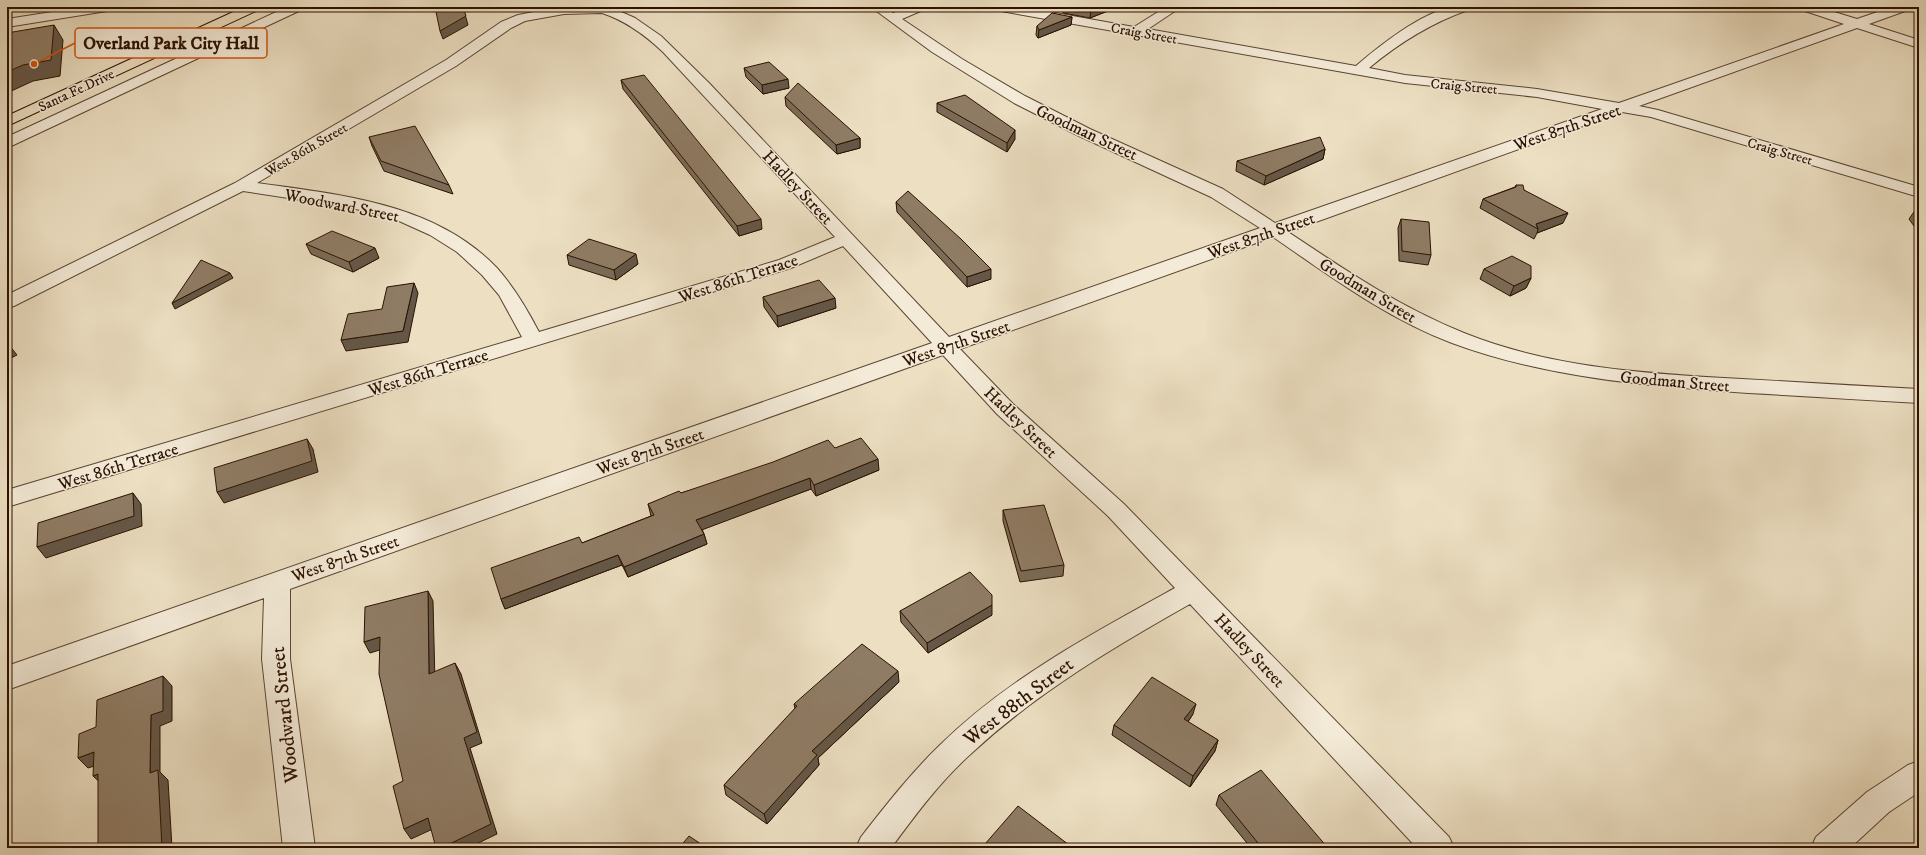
<svg xmlns="http://www.w3.org/2000/svg" width="1926" height="855" viewBox="0 0 1926 855" font-family="'IM FELL DW Pica',serif">
  <style>
    .lines { fill: none; stroke-linecap: round; stroke-linejoin: round }
    .minor-casing { stroke: #5b4430; stroke-width: 2 }
    .major-casing { stroke: #2b1100; stroke-width: 2 }
    .minor { fill: #f3ead7; fill-rule: evenodd }
    .major { fill: #ecdfc2; fill-rule: evenodd }
    .wall { fill: #7b6b57; stroke: #2b1100 }
    .shaded-wall { fill: #645747; stroke: #2b1100 }
    .building { fill: #8f7c65; stroke: #2b1100 }
    .labels { text-anchor: middle; stroke-width: 3; stroke-linejoin: round; paint-order: stroke }
    .far-street-label { font-size: 14px; fill: #2b1100; stroke: #f3ead7 }
    .street-label { font-size: 17px; fill: #2b1100; stroke: #f3ead7 }
    .near-street-label { font-size: 20px; fill: #2b1100; stroke: #f3ead7 }
    .leader { fill: none; stroke: #d5520b; stroke-width: 1.5 }
    .callout-dot { fill: #d5520b; stroke: #f3ead7; stroke-width: 1.5 }
    .callout { fill: #f3ead7; stroke: #d5520b; stroke-width: 1.5 }
    .callout-label { font-size: 18px; text-anchor: middle; font-weight: bold; fill: #2b1100 }
  </style>
  <rect width="100%" height="100%" fill="#ecdfc2"/>
  <filter id="stains"><feTurbulence type="fractalNoise" baseFrequency=".005" numOctaves="4"/><feColorMatrix values="0 0 0 0 .2 0 0 0 0 .09 0 0 0 0 .02 0 0 0 .5 -.17"/></filter>
  <radialGradient id="worn" r=".72"><stop offset=".6" stop-color="#630" stop-opacity="0"/><stop offset="1" stop-color="#630" stop-opacity=".3"/></radialGradient>
  <g class="lines">
    <!-- minor casing -->
    <g class="minor-casing">
      <path id="minor" d="M 84,7 L 113,7 L 107,11 L 7,27 L 7,19 Z
        M 287,7 L 303,7 L 301,10 L 7,148 L 7,137 Z
        M 560,7 L 610,7 L 635,18 L 661,36 L 709,83 L 949,337 L 1260,228 L 1211,197 L 1079,136 L 1014,103 L 932,52 L 871,7 L 885,7 L 893,13 L 908,7 L 925,7 L 923,10 L 902,19 L 962,59 L 1025,96 L 1090,129 L 1223,189 L 1275,223 L 1602,109 L 1537,97 L 1405,83 L 1001,11 L 995,7 L 1022,7 L 1134,27 L 1166,7 L 1181,7 L 1148,29 L 1356,66 C 1380,45 1420,14 1451,7 C 1457,6 1464,7 1470,7 L 1468,10 C 1431,23 1399,43 1369,68 L 1405,75 L 1537,89 L 1619,103 L 1844,24 L 1802,10 L 1800,7 L 1818,7 L 1857,19 L 1892,7 L 1910,7 L 1908,10 L 1869,24 L 1919,40 L 1919,48 L 1857,28 L 1639,106 L 1658,110 L 1919,187 L 1919,197 L 1651,117 L 1622,112 L 1288,232 C 1345,270 1400,307 1464,333 C 1551,368 1649,374 1742,379 C 1801,382 1860,386 1919,389 L 1919,403 C 1862,400 1805,396 1748,393 C 1647,386 1547,378 1452,343 C 1386,318 1330,276 1273,237 L 960,349 L 1013,404 L 1124,504 L 1449,837 L 1454,848 L 1417,848 L 1190,604 C 1114,647 1038,692 974,751 C 942,779 916,814 891,848 L 856,848 L 861,837 C 886,805 911,773 940,745 C 1007,679 1093,633 1175,588 L 1108,516 L 997,414 L 943,355 L 290,589 L 290,659 L 315,848 L 283,848 L 262,659 L 264,598 L 7,690 L 7,666 L 932,343 L 843,246 L 791,268 L 7,507 L 7,490 L 522,337 L 499,295 L 482,275 L 457,252 L 430,235 L 399,221 L 370,212 L 341,206 L 243,191 L 14,306 L 7,308 L 7,295 L 235,183 L 446,60 L 501,22 L 518,15 ZM 602,13 C 626,21 645,35 663,52 L 835,237 L 779,260 L 539,332 C 527,309 514,287 497,268 C 435,203 341,195 257,183 L 456,66 L 511,28 L 525,21 L 564,14 Z
        M 1919,761 L 1919,792 L 1889,812 L 1850,848 L 1811,848 L 1816,837 L 1867,792 L 1908,765 Z"/>
    </g>
    <!-- major casing -->
    <g class="major-casing">
      <path id="major" d="M 244,7 L 260,7 L 258,10 L 7,126 L 7,116 Z"/>
    </g>
    <!-- minor -->
    <use href="#minor" class="minor"/>
    <!-- major -->
    <use href="#major" class="major"/>
  </g>
  <!-- wall -->
  <path class="wall" d="M 1063,7 L 1118,7 L 1090,18 L 1063,13 Z
    M 1072,17 L 1071,25 L 1038,38 L 1036,35 L 1037,26 Z
    M 744,68 L 789,88 L 763,94 L 746,77 Z
    M 621,80 L 762,229 L 739,236 L 623,89 Z
    M 785,97 L 860,138 L 860,148 L 837,154 L 786,106 Z
    M 937,103 L 1015,139 L 1007,152 L 937,112 Z
    M 369,137 L 449,185 L 453,194 L 384,171 L 372,146 Z
    M 1325,149 L 1323,159 L 1264,185 L 1236,171 L 1237,161 Z
    M 1516,185 L 1524,190 L 1563,223 L 1537,233 L 1534,239 L 1480,208 L 1483,199 L 1515,187 Z
    M 896,202 L 991,279 L 967,287 L 897,212 Z
    M 1916,209 L 1919,210 L 1919,233 L 1909,219 Z
    M 1401,219 L 1431,255 L 1428,265 L 1399,261 L 1398,228 Z
    M 306,244 L 379,258 L 353,272 L 311,254 Z
    M 567,255 L 638,264 L 616,280 L 569,265 Z
    M 1484,269 L 1531,278 L 1526,288 L 1510,296 L 1480,279 Z
    M 763,297 L 836,308 L 778,327 L 764,307 Z
    M 835,448 L 879,470 L 816,496 L 811,489 L 702,529 L 704,534 L 707,544 L 628,577 L 622,565 L 505,609 L 501,599 L 582,543 L 651,516 L 648,504 L 681,493 Z
    M 1003,510 L 1064,565 L 1063,576 L 1020,582 L 1003,521 Z
    M 900,611 L 992,615 L 928,653 L 901,622 Z
    M 899,682 L 818,758 L 819,765 L 767,824 L 726,795 L 724,785 L 795,709 L 794,704 Z
    M 1193,714 L 1188,722 L 1218,740 L 1215,751 L 1190,787 L 1112,735 L 1114,725 Z
    M 1219,795 L 1328,848 L 1251,848 L 1216,805 Z
    M 985,844 L 1073,848 L 985,848 Z"/>
  <!-- shaded-wall -->
  <path class="shaded-wall" d="M 463,7 L 468,25 L 443,39 L 440,31 Z
    M 1098,7 L 1118,7 L 1090,18 L 1091,10 Z
    M 1072,17 L 1071,25 L 1038,38 L 1039,30 Z
    M 54,25 L 63,40 L 60,76 L 33,81 L 7,93 L 7,72 Z
    M 788,79 L 789,88 L 763,94 L 762,85 Z
    M 1015,130 L 1015,139 L 1007,152 L 1007,143 Z
    M 860,138 L 860,148 L 837,154 L 836,145 Z
    M 1325,149 L 1323,159 L 1264,185 L 1266,176 Z
    M 1568,213 L 1563,223 L 1537,233 L 1538,229 L 1536,224 Z
    M 761,219 L 762,229 L 739,236 L 737,226 Z
    M 375,248 L 379,258 L 353,272 L 349,262 Z
    M 636,254 L 638,264 L 616,280 L 614,270 Z
    M 991,269 L 991,279 L 967,287 L 967,277 Z
    M 230,273 L 233,278 L 175,309 L 172,303 Z
    M 1531,278 L 1526,288 L 1510,296 L 1514,286 Z
    M 414,283 L 418,293 L 408,342 L 346,351 L 341,340 L 403,331 Z
    M 835,298 L 836,308 L 778,327 L 777,316 Z
    M 9,345 L 17,355 L 7,360 L 7,346 Z
    M 307,439 L 313,449 L 318,472 L 224,503 L 217,492 Z
    M 878,459 L 879,470 L 816,496 L 814,485 Z
    M 810,478 L 811,489 L 699,531 L 696,520 Z
    M 133,493 L 141,504 L 142,526 L 46,558 L 37,547 Z
    M 704,534 L 707,544 L 628,577 L 624,567 Z
    M 618,555 L 622,565 L 505,609 L 501,599 Z
    M 428,591 L 433,601 L 435,684 L 429,674 Z
    M 992,605 L 992,615 L 928,653 L 927,643 Z
    M 380,637 L 386,648 L 370,653 L 364,642 Z
    M 455,663 L 461,674 L 482,743 L 470,748 L 497,834 L 468,848 L 441,848 Z
    M 898,671 L 899,682 L 818,758 L 819,765 L 767,824 L 764,814 L 812,751 Z
    M 163,676 L 172,686 L 172,721 L 160,726 L 160,772 L 168,780 L 172,848 L 162,848 L 150,773 L 151,715 Z
    M 1196,704 L 1193,714 L 1182,730 L 1184,719 Z
    M 1218,740 L 1215,751 L 1190,787 L 1193,776 Z
    M 94,752 L 104,763 L 88,768 L 78,758 Z
    M 98,774 L 104,786 L 93,776 Z
    M 428,818 L 435,828 L 411,839 L 404,829 Z"/>
  <!-- building -->
  <path class="building" d="M 435,7 L 463,7 L 466,16 L 440,31 Z
    M 1077,7 L 1098,7 L 1091,10 Z
    M 1052,13 L 1072,17 L 1039,30 L 1037,26 Z
    M 54,25 L 51,60 L 23,65 L 7,72 L 7,33 Z
    M 769,62 L 788,79 L 762,85 L 744,68 Z
    M 644,75 L 761,219 L 737,226 L 621,80 Z
    M 798,83 L 860,138 L 836,145 L 785,97 Z
    M 965,95 L 1015,130 L 1007,143 L 937,103 Z
    M 415,126 L 449,185 L 381,161 L 369,137 Z
    M 1320,137 L 1325,149 L 1266,176 L 1237,161 Z
    M 1516,185 L 1523,185 L 1524,190 L 1568,213 L 1536,224 L 1538,229 L 1483,199 L 1516,187 Z
    M 908,191 L 961,239 L 991,269 L 967,277 L 896,202 Z
    M 1916,209 L 1919,210 L 1919,214 Z
    M 1401,219 L 1429,222 L 1431,255 L 1402,251 Z
    M 332,231 L 375,248 L 349,262 L 306,244 Z
    M 589,239 L 636,254 L 614,270 L 567,255 Z
    M 1512,256 L 1531,266 L 1531,278 L 1514,286 L 1484,269 Z
    M 201,260 L 230,273 L 172,303 Z
    M 819,280 L 835,298 L 777,316 L 763,297 Z
    M 414,283 L 403,331 L 341,340 L 348,314 L 382,309 L 387,287 Z
    M 861,438 L 878,459 L 814,485 L 810,478 L 696,520 L 704,534 L 624,567 L 618,555 L 501,599 L 491,568 L 579,537 L 582,543 L 654,515 L 648,504 L 679,491 L 681,493 L 773,462 L 828,440 L 835,448 Z
    M 307,439 L 312,461 L 217,492 L 214,468 Z
    M 133,493 L 134,516 L 37,547 L 38,523 Z
    M 1044,505 L 1064,565 L 1021,571 L 1003,510 Z
    M 970,572 L 992,595 L 992,605 L 927,643 L 900,611 Z
    M 428,591 L 429,674 L 455,663 L 477,732 L 464,738 L 491,824 L 441,848 L 436,848 L 428,818 L 404,829 L 393,786 L 403,781 L 379,674 L 380,637 L 364,642 L 365,607 Z
    M 862,644 L 898,671 L 812,751 L 817,755 L 764,814 L 724,785 L 797,706 L 794,704 Z
    M 163,676 L 163,711 L 151,715 L 150,773 L 158,770 L 162,848 L 98,848 L 98,774 L 93,776 L 94,752 L 78,758 L 79,734 L 96,727 L 97,700 Z
    M 1152,677 L 1196,704 L 1184,719 L 1218,740 L 1193,776 L 1114,725 Z
    M 1261,770 L 1328,848 L 1262,848 L 1219,795 Z
    M 1018,806 L 1073,848 L 990,848 L 985,844 Z
    M 689,836 L 707,848 L 679,848 Z
    M 492,845 L 497,848 L 490,848 Z"/>
  <g class="labels">
    <!-- far-street labels -->
    <g class="far-street-label">
      <text transform="translate(1144 33) rotate(10)" y="5">Craig Street</text>
      <text transform="translate(1464 86) rotate(5)" y="5">Craig Street</text>
      <text transform="translate(76 90) rotate(-25)" y="5">Santa Fe Drive</text>
      <text transform="translate(306 149) rotate(-30)" y="5">West 86th Street</text>
      <text transform="translate(1780 151) rotate(16)" y="5">Craig Street</text>
    </g>
    <!-- street labels -->
    <g class="street-label">
      <text transform="translate(1567 127) rotate(-19)" y="6">West 87th Street</text>
      <text transform="translate(1087 132) rotate(25)" y="6">Goodman Street</text>
      <text transform="translate(798 187) rotate(47)" y="6">Hadley Street</text>
      <text transform="translate(342 205) rotate(11)" y="6">Woodward Street</text>
      <text transform="translate(1261 235) rotate(-19)" y="6">West 87th Street</text>
      <text transform="translate(738 278) rotate(-18)" y="6">West 86th Terrace</text>
      <text transform="translate(1368 290) rotate(31)" y="6">Goodman Street</text>
      <text transform="translate(956 343) rotate(-19)" y="6">West 87th Street</text>
      <text transform="translate(428 372) rotate(-17)" y="6">West 86th Terrace</text>
      <text transform="translate(1675 381) rotate(5)" y="6">Goodman Street</text>
      <text transform="translate(1021 422) rotate(44)" y="6">Hadley Street</text>
      <text transform="translate(650 451) rotate(-19)" y="6">West 87th Street</text>
      <text transform="translate(118 466) rotate(-17)" y="6">West 86th Terrace</text>
      <text transform="translate(345 558) rotate(-19)" y="6">West 87th Street</text>
      <text transform="translate(1250 650) rotate(47)" y="6">Hadley Street</text>
    </g>
    <!-- near-street labels -->
    <g class="near-street-label">
      <text transform="translate(1018 701) rotate(-37)" y="7">West 88th Street</text>
      <text transform="translate(284 715) rotate(-96)" y="7">Woodward Street</text>
    </g>
  </g>
  <!-- callouts -->
  <path class="leader" d="M34 64L75 43"/>
  <circle class="callout-dot" cx="34" cy="64" r="4"/>
  <rect class="callout" x="75" y="28" width="192" height="30" rx="4"/>
  <g class="callout-label">
    <text x="171" y="49">Overland Park City Hall</text>
  </g>
  <!-- margin -->
  <rect width="1926" height="855" fill="none" stroke="#ecdfc2" stroke-width="24"/>
  <rect x="8" y="8" width="1910" height="839" fill="none" stroke="#2b1100" stroke-width="2"/>
  <rect x="12" y="12" width="1902" height="831" fill="none" stroke="#2b1100"/>
  <rect width="100%" height="100%" filter="url(#stains)"/>
  <rect width="100%" height="100%" fill="url(#worn)"/>
</svg>
